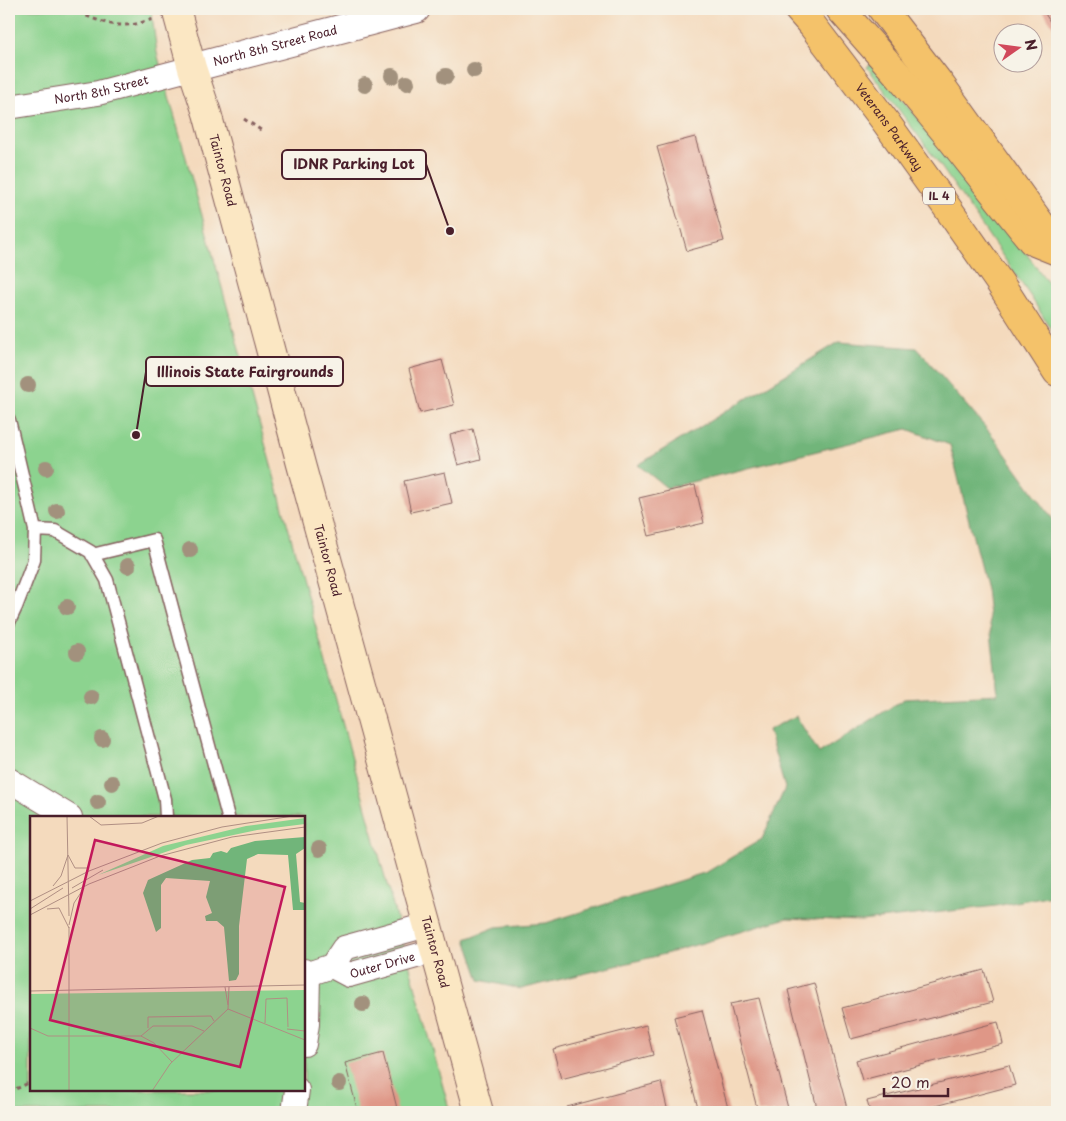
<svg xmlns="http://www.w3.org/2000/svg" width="1066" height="1121" viewBox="0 0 1066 1121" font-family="'Playpen Sans',sans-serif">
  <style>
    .green { fill: #8cd38f; stroke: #6b795d; fill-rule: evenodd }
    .forest { fill: #71b57a; stroke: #5e6a52 }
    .building { fill: #df9787 }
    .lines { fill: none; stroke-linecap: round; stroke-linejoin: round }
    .service-casing { stroke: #86605e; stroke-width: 15 }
    .minor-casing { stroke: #86605e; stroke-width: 26 }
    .tertiary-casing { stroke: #86605e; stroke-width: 30 }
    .secondary-casing { stroke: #86605e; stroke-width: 30 }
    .trunk-casing { stroke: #86605e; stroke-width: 30 }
    .path { stroke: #86605e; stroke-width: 3; stroke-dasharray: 4 4; stroke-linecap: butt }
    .service { stroke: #fff; stroke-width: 12 }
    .minor { stroke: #fff; stroke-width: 24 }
    .tertiary { stroke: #fff; stroke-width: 28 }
    .secondary { stroke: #fbe7c3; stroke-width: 28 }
    .trunk { stroke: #f4c26a; stroke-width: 28 }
    .tree { fill: #a2917d }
    .labels { text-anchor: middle; stroke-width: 4.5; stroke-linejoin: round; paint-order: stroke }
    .shield { fill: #f7f3e8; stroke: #7e5f64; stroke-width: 1 }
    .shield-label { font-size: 11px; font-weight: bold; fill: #4a1f2b }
    .street-label { font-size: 12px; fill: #4a1f2b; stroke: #f7f3e8 }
    .inset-road { fill: none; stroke: #b08f83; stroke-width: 1 }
    .view { fill: #c2185b; fill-opacity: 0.15; stroke: #c2185b; stroke-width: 2.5 }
    .inset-edge { fill: none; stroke: #4a1f2b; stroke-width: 2.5 }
    .leader { fill: none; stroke: #4a1f2b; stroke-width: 2 }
    .callout-dot { fill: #4a1f2b; stroke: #f7f3e8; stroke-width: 2 }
    .callout { fill: #f7f3e8; stroke: #4a1f2b; stroke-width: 2 }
    .callout-label { font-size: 14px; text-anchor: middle; font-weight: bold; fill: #4a1f2b }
  </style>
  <rect width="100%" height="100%" fill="#f7f3e8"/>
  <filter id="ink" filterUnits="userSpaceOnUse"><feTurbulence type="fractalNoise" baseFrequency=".02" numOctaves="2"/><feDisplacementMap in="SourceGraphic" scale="10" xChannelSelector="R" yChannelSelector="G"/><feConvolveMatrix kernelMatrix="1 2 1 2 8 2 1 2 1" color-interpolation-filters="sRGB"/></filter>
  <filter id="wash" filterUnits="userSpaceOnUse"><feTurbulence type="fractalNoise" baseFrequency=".0096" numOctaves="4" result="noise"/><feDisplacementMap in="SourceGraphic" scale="20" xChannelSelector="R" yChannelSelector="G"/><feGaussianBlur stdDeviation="1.12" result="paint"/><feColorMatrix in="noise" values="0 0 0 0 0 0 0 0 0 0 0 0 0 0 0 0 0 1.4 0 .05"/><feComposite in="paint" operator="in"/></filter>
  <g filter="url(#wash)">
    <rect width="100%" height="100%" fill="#f4dabd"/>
    <!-- green -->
    <path class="green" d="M 9,9 L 151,9 L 157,53 L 450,1112 L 9,1112 ZM 31,817 L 304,817 L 304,1090 L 31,1090 Z
      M 873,63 L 1000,218 L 1057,295 L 1057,339 L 1031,297 L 940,165 L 867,67 Z"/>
    <!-- forest -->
    <path class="forest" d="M 839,342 L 917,348 L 992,435 L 1057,525 L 1057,894 L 996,906 L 861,921 L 787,918 L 665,954 L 521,989 L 480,980 L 466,939 L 496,927 L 546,923 L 707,872 L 762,839 L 785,788 L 768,730 L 796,716 L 819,753 L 904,699 L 998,694 L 986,589 L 950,445 L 907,429 L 667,488 L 638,465 Z"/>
    <g id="blocks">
      <!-- building -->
      <path class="building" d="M 1042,9 L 1057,9 L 1057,33 L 1044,12 Z
        M 695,137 L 724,241 L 687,251 L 657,147 Z
        M 442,360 L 454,405 L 420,413 L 409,369 Z
        M 473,429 L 481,459 L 458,465 L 450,435 Z
        M 445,472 L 452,503 L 411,512 L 404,481 Z
        M 695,485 L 704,523 L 649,536 L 639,498 Z
        M 984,970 L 993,1002 L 851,1039 L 842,1008 Z
        M 814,983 L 848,1112 L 818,1112 L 788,990 Z
        M 759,998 L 789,1112 L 758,1112 L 730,1004 Z
        M 702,1010 L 729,1112 L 699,1112 L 674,1017 Z
        M 998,1022 L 1003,1044 L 862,1080 L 856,1060 Z
        M 646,1025 L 653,1055 L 561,1079 L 553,1049 Z
        M 383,1053 L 398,1112 L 358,1112 L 345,1063 Z
        M 1009,1065 L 1015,1085 L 912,1112 L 870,1112 L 867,1101 Z
        M 661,1082 L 668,1112 L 568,1112 L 567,1107 Z"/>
    </g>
  </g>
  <g filter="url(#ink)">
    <use href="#blocks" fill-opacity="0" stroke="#86605e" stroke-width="1"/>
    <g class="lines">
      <!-- service casing -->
      <g class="service-casing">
        <path id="service" d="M 9,420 L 35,530 L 34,560 L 16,607 L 9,622
          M 35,530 L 55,531 L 91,552 L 107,580 L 165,799 L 166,817
          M 92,555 L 154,540 L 228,817"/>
      </g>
      <!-- minor casing -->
      <g class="minor-casing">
        <g id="minor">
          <path id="s1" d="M 9,107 L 98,93 L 192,68"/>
          <path d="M 9,780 L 70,817"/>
          <path id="s2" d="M 332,966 L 349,975 L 434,951"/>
          <path d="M 304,971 L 308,974 L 332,966 L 344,948 L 427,925"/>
          <path d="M 304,1044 L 307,1024 L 308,974"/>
          <path d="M 294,1112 L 297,1090"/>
        </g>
      </g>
      <!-- tertiary casing -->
      <g class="tertiary-casing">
        <g id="tertiary">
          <path id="s3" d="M 192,68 L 416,9"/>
        </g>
      </g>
      <!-- secondary casing -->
      <g class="secondary-casing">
        <g id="secondary">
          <path id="s4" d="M 176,9 L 192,68 L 207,113 L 302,468 L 479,1112"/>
        </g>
      </g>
      <!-- trunk casing -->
      <g class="trunk-casing">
        <g id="trunk">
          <path id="s5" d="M 798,9 L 812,25 L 885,121 L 944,203 L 1000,283 L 1057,372"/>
          <path d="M 840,9 L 899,76 L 951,139 L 1032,241 L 1057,251"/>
          <path d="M 882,9 L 940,84 L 1048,234"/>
        </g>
      </g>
      <!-- path -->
      <path class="path" d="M 72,9 C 88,17 108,26 126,25 C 136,25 145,21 154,19
        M 244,119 L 264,132
        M 9,1092 L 31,1082"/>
      <!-- service -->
      <use href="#service" class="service"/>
      <!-- minor -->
      <use href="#minor" class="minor"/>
      <!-- tertiary -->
      <use href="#tertiary" class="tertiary"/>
      <!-- secondary -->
      <use href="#secondary" class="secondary"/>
      <!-- trunk -->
      <use href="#trunk" class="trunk"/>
    </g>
    <!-- trees -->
    <g class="tree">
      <circle cx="474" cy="70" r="8"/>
      <circle cx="392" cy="76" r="8"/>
      <circle cx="446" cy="76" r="8"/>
      <circle cx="407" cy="83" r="8"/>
      <circle cx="365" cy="85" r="8"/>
      <circle cx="28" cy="385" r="8"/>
      <circle cx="46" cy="468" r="8"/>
      <circle cx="57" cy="511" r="8"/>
      <circle cx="190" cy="550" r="8"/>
      <circle cx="128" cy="566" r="8"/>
      <circle cx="67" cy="607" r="8"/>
      <circle cx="77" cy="652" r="8"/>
      <circle cx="91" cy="697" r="8"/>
      <circle cx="102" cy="739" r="8"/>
      <circle cx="112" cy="783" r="8"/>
      <circle cx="98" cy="802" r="8"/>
      <circle cx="319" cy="849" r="8"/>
      <circle cx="363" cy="1004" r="8"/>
      <circle cx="339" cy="1083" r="8"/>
    </g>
  </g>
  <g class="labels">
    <!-- shield labels -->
    <rect class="shield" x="923" y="187.5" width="32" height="17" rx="4"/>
    <g class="shield-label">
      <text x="939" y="200">IL 4</text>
    </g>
    <!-- street labels -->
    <g class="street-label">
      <text dy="4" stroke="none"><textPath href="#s3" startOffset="86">North 8th Street Road</textPath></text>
      <text dy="4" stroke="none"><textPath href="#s1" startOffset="94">North 8th Street</textPath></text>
      <text dy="4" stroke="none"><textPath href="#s5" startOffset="149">Veterans Parkway</textPath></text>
      <text dy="4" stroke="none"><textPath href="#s4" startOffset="168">Taintor Road</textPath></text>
      <text dy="4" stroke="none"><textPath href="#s4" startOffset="572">Taintor Road</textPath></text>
      <text dy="4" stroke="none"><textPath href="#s4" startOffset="978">Taintor Road</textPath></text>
      <text dy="4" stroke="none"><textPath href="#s2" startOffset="54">Outer Drive</textPath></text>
    </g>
  </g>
  <!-- overview -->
  <g transform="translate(30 816)">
    <rect width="275" height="275" fill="#f4dabd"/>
    <path d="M 275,2 L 275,8 L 227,14 L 156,29 L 68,59 L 133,30 L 216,10 ZM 275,174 L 275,275 L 0,275 L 0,178 Z" fill="#8cd38f"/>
    <path d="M 275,21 L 275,32 L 266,38 L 270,86 L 275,87 L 275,94 L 263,94 L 258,39 L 228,38 L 217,43 L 209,110 L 209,158 L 206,164 L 199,165 L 194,111 L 187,105 L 176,105 L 175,100 L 182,97 L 176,81 L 180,65 L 136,62 L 131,69 L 131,112 L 126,116 L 113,77 L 118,64 L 162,44 L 180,42 L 183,37 L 191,35 L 197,37 L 201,32 L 225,25 Z" fill="#71b57a"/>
    <path class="inset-road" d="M 37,0 L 39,100M 59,0 L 71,9 L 112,7 L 129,0M 38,39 L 45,52 L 59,52M 23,70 L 31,60 L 38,39M 42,72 L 73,54M 0,85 L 59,55 L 132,27 L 192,11 L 263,0M 0,93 L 33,72M 17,93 L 29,92 L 39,112M 0,99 L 59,68 L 130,40 L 202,21 L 275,11M 39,109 L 44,87 L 54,72M 195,171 L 198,189M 0,175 L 275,169M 198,193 L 275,224M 235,207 L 236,183 L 257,182 L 258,211M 0,212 L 18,220 L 111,220 L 124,227 L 142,246M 118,212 L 118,201 L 181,200 L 184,205M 257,213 L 275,215M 111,220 L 123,210 L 162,210 L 174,215M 39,275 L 39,111M 122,275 L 140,248 L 198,193 L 199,171"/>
    <path class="view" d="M 65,24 L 255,71 L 210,251 L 20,204 Z"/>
    <rect width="275" height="275" class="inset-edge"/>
  </g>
  <!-- callouts -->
  <path class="leader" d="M450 231L426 164M136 435L146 372"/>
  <g class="callout-dot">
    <circle cx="450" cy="231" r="5"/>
    <circle cx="136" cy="435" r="5"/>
  </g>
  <g class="callout">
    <rect x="282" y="150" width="144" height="29" rx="5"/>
    <rect x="146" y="357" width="197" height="29" rx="5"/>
  </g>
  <g class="callout-label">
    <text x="354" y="169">IDNR Parking Lot</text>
    <text x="245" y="377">Illinois State Fairgrounds</text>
  </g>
  <!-- margin -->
  <rect width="1066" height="1121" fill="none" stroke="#f7f3e8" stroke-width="30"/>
  <!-- north arrow -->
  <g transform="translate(1018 48) rotate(76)"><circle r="24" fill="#f7f3e8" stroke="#b29e9c"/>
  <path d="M0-4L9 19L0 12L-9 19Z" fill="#d1495b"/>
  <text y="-8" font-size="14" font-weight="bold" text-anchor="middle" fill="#4a1f2b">N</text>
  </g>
  <!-- scale -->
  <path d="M884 1088v8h64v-8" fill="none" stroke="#4a1f2b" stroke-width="2.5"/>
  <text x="891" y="1088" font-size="15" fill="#4a1f2b" stroke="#f7f3e8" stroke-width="4" paint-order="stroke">20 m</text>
</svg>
